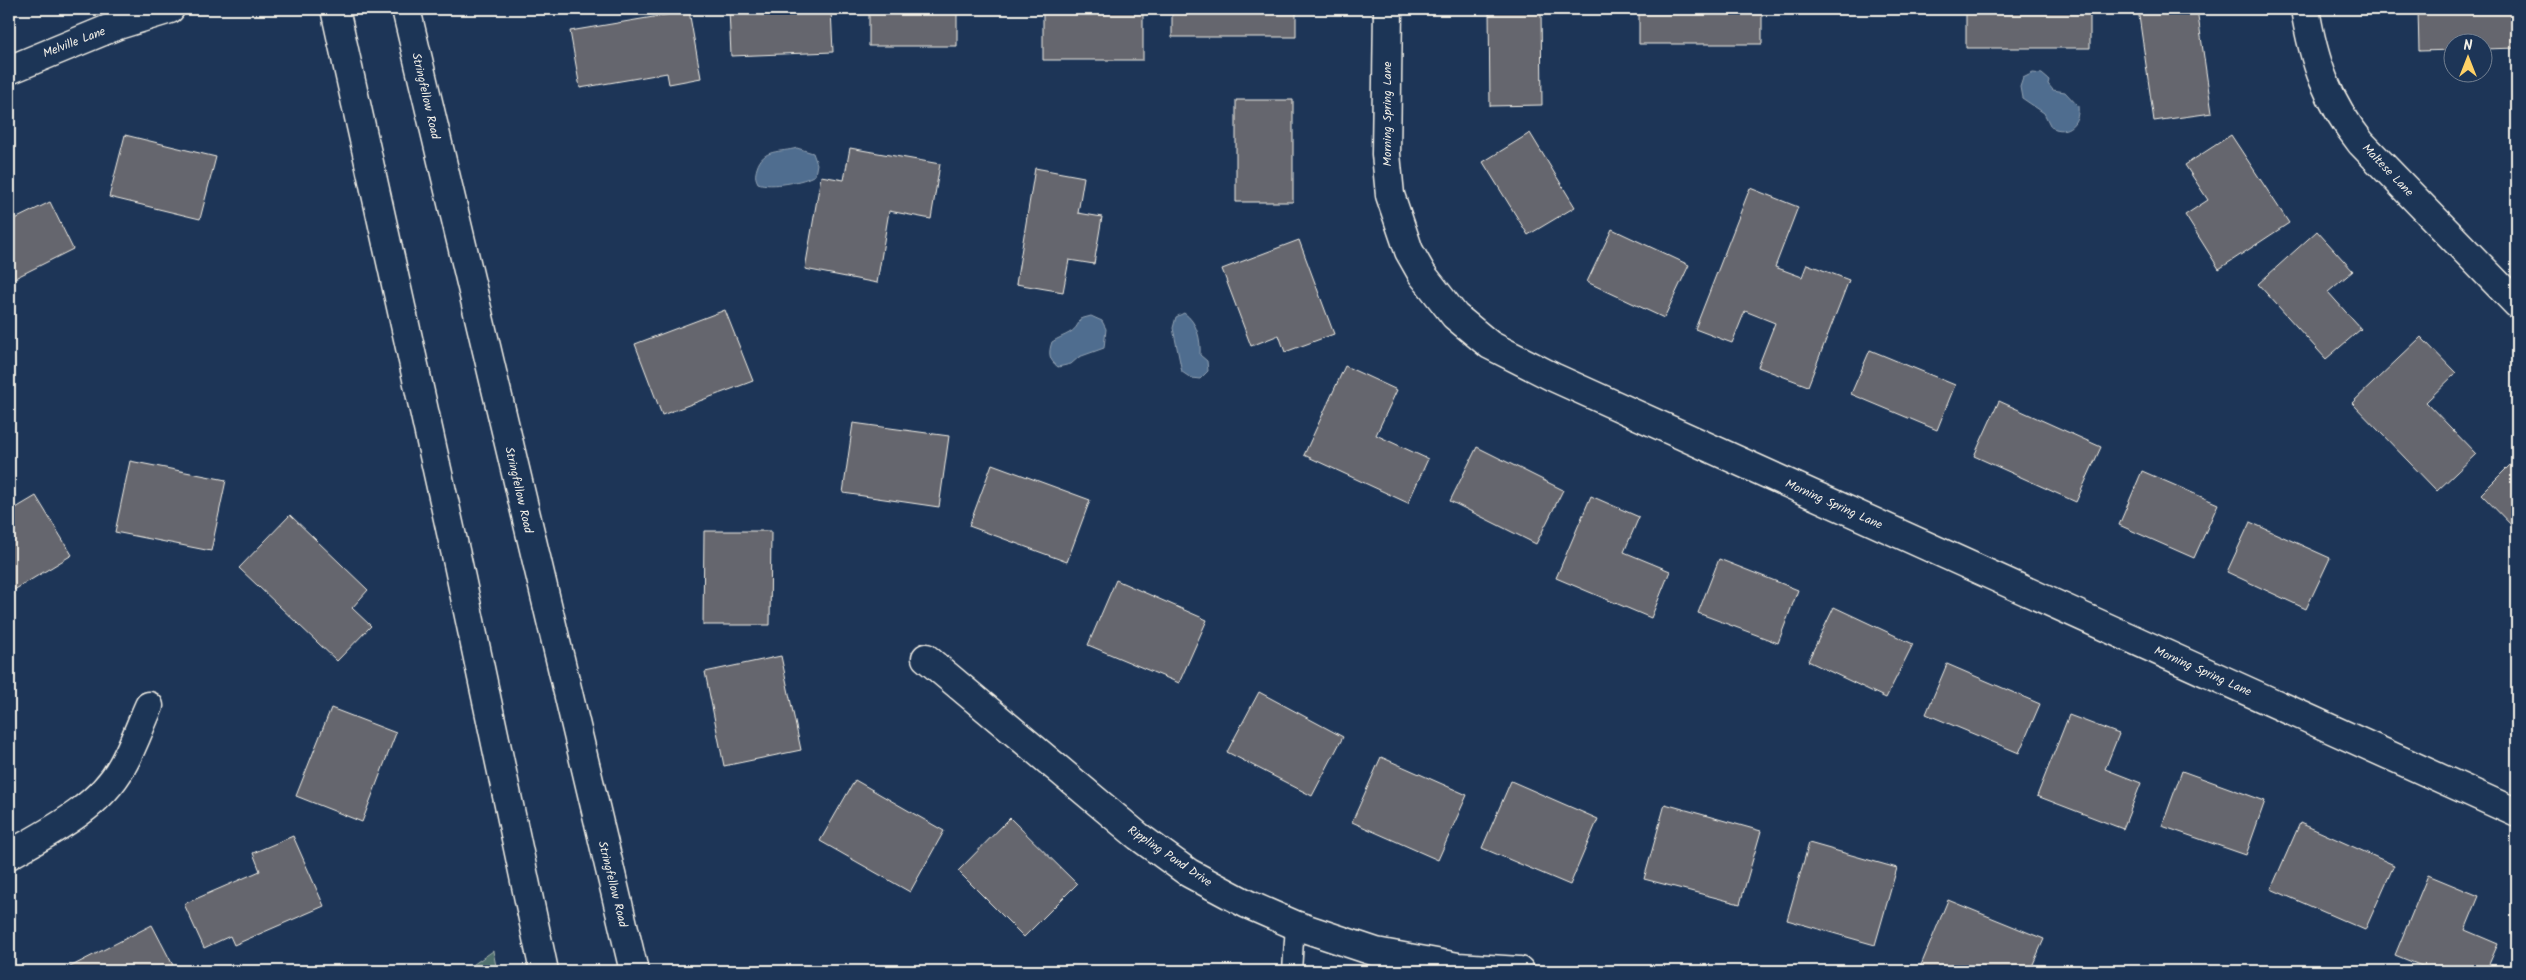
<svg xmlns="http://www.w3.org/2000/svg" width="2526" height="980" viewBox="0 0 2526 980" font-family="Kalam,sans-serif">
  <style>
    .green { fill: #4f6f6e; stroke: #a2b0ab }
    .water { fill: #4f6d8f; stroke: #91a2b3 }
    .building { fill: #65666e; stroke: #f4f1e8 }
    .lines { fill: none; stroke-linecap: round; stroke-linejoin: round }
    .service-casing { stroke: #f4f1e8; stroke-width: 21 }
    .minor-casing { stroke: #f4f1e8; stroke-width: 31 }
    .secondary-casing { stroke: #f4f1e8; stroke-width: 31 }
    .service { stroke: #1d3557; stroke-width: 18 }
    .minor { stroke: #1d3557; stroke-width: 28 }
    .secondary { stroke: #1d3557; stroke-width: 28 }
    .labels { text-anchor: middle; stroke-width: 4; stroke-linejoin: round; paint-order: stroke }
    .street-label { font-size: 12px; fill: #f4f1e8; stroke: #1d3557 }
  </style>
  <rect width="100%" height="100%" fill="#1d3557"/>
  <filter id="ink" filterUnits="userSpaceOnUse"><feTurbulence type="fractalNoise" baseFrequency=".02" numOctaves="2"/><feDisplacementMap in="SourceGraphic" scale="10" xChannelSelector="R" yChannelSelector="G"/><feConvolveMatrix kernelMatrix="1 2 1 2 8 2 1 2 1" color-interpolation-filters="sRGB"/></filter>
  <g filter="url(#ink)">
    <!-- green -->
    <path class="green" d="M 493,951 L 497,971 L 464,971 Z"/>
    <!-- water -->
    <path class="water" d="M 2033,73 L 2042,74 L 2049,80 L 2048,84 L 2053,90 L 2065,92 L 2078,106 C 2080,122 2068,136 2051,127 L 2044,113 L 2022,98 L 2020,87 L 2023,78 Z
      M 797,148 L 813,153 L 817,164 L 815,175 C 804,182 770,188 758,183 C 755,177 755,175 757,168 C 763,148 780,153 797,148 Z
      M 1184,313 C 1197,322 1201,339 1200,355 L 1207,361 L 1208,371 L 1200,379 L 1191,378 L 1182,372 L 1173,328 L 1176,317 Z
      M 1091,316 L 1102,321 L 1106,329 L 1104,348 L 1079,357 L 1071,364 L 1058,367 C 1049,360 1048,353 1052,342 C 1064,334 1076,334 1080,319 Z"/>
    <!-- building -->
    <path class="building" d="M 729,9 L 831,9 L 833,52 L 731,56 Z
      M 869,9 L 957,9 L 957,46 L 869,46 Z
      M 1043,9 L 1143,9 L 1143,60 L 1043,60 Z
      M 1172,9 L 1296,9 L 1296,37 L 1172,37 Z
      M 1489,9 L 1541,9 L 1542,105 L 1490,106 Z
      M 1639,9 L 1762,9 L 1762,44 L 1639,44 Z
      M 1966,9 L 2090,9 L 2090,48 L 1966,48 Z
      M 2138,9 L 2197,9 L 2212,113 L 2154,121 Z
      M 2418,9 L 2517,9 L 2517,48 L 2484,49 L 2484,42 L 2454,42 L 2454,50 L 2419,51 Z
      M 689,11 L 701,78 L 669,84 L 667,73 L 580,88 L 570,31 Z
      M 1236,100 L 1293,100 L 1293,202 L 1236,202 Z
      M 1530,133 L 1575,207 L 1528,235 L 1483,162 Z
      M 125,135 L 216,157 L 200,219 L 109,197 Z
      M 2231,135 L 2289,223 L 2219,269 L 2185,215 L 2208,200 L 2185,165 Z
      M 850,148 L 940,164 L 931,219 L 889,211 L 877,283 L 805,269 L 821,176 L 844,180 Z
      M 1035,168 L 1084,177 L 1078,213 L 1102,217 L 1094,264 L 1069,260 L 1063,292 L 1016,284 Z
      M 1750,188 L 1798,207 L 1775,267 L 1802,277 L 1807,264 L 1849,280 L 1808,386 L 1758,367 L 1775,323 L 1745,311 L 1732,343 L 1695,329 Z
      M 50,202 L 73,249 L 9,281 L 9,222 Z
      M 1612,229 L 1689,265 L 1664,318 L 1587,282 Z
      M 2317,231 L 2353,271 L 2328,292 L 2361,329 L 2326,359 L 2258,284 Z
      M 1299,240 L 1334,334 L 1285,352 L 1279,335 L 1251,346 L 1222,269 Z
      M 725,310 L 753,381 L 662,415 L 635,344 Z
      M 2421,337 L 2456,373 L 2426,402 L 2476,454 L 2437,491 L 2352,403 Z
      M 1870,350 L 1955,385 L 1937,430 L 1851,394 Z
      M 1345,366 L 1397,390 L 1376,435 L 1428,459 L 1408,503 L 1304,455 Z
      M 1999,401 L 2101,447 L 2076,502 L 1974,456 Z
      M 853,423 L 949,436 L 939,507 L 843,493 Z
      M 1477,447 L 1563,490 L 1536,544 L 1450,501 Z
      M 2517,458 L 2517,531 L 2481,494 Z
      M 130,461 L 226,480 L 211,551 L 115,532 Z
      M 992,464 L 1090,500 L 1067,562 L 969,526 Z
      M 2142,471 L 2218,504 L 2194,558 L 2119,525 Z
      M 36,496 L 72,555 L 9,593 L 9,512 Z
      M 1591,496 L 1639,517 L 1624,552 L 1670,571 L 1651,618 L 1556,578 Z
      M 290,515 L 368,590 L 352,608 L 371,626 L 337,661 L 239,568 Z
      M 2250,522 L 2330,558 L 2306,609 L 2227,572 Z
      M 704,531 L 771,531 L 770,625 L 703,625 Z
      M 1719,559 L 1798,590 L 1778,643 L 1698,613 Z
      M 1116,580 L 1207,620 L 1179,683 L 1088,645 Z
      M 1834,607 L 1913,644 L 1886,698 L 1808,661 Z
      M 781,656 L 801,750 L 724,766 L 705,672 Z
      M 1947,664 L 2040,704 L 2019,753 L 1926,714 Z
      M 1259,692 L 1343,737 L 1312,796 L 1227,752 Z
      M 331,708 L 396,733 L 362,822 L 296,796 Z
      M 2069,715 L 2119,734 L 2105,769 L 2141,783 L 2123,829 L 2037,796 Z
      M 1381,757 L 1467,795 L 1438,860 L 1352,822 Z
      M 2182,771 L 2265,801 L 2246,855 L 2162,826 Z
      M 855,780 L 944,831 L 910,892 L 820,841 Z
      M 1511,781 L 1598,819 L 1570,885 L 1482,848 Z
      M 1665,804 L 1761,831 L 1740,904 L 1644,879 Z
      M 1010,818 L 1077,884 L 1024,937 L 958,871 Z
      M 2300,823 L 2394,865 L 2365,930 L 2271,889 Z
      M 293,836 L 324,906 L 234,945 L 230,936 L 204,948 L 184,904 L 260,871 L 253,853 Z
      M 1809,843 L 1897,868 L 1875,945 L 1787,920 Z
      M 2428,875 L 2479,896 L 2465,930 L 2498,944 L 2486,971 L 2434,971 L 2395,955 Z
      M 1948,900 L 2044,939 L 2030,971 L 1919,970 Z
      M 152,925 L 176,971 L 68,971 L 66,969 Z"/>
    <g class="lines">
      <!-- service casing -->
      <g class="service-casing">
        <path id="service" d="M 1292,971 L 1295,925"/>
      </g>
      <!-- minor casing -->
      <g class="minor-casing">
        <path id="minor" d="M 1388,9 L 1386,154 L 1390,195 L 1409,251 L 1422,274 L 1455,316 L 1490,345 L 1553,377 L 2517,813
          M 2305,9 C 2314,63 2327,100 2361,143 L 2517,304
          M 9,70 L 118,25 L 170,9
          M 926,658 L 1138,836 L 1189,873 L 1247,904 L 1295,925 L 1376,952 L 1458,967 L 1520,971
          M 9,855 C 49,832 99,808 122,766 C 133,747 140,726 149,706"/>
      </g>
      <!-- secondary casing -->
      <g class="secondary-casing">
        <path id="secondary" d="M 335,9 L 458,564 L 544,971
          M 406,9 L 634,971"/>
      </g>
      <!-- service -->
      <use href="#service" class="service"/>
      <!-- minor -->
      <use href="#minor" class="minor"/>
      <!-- secondary -->
      <use href="#secondary" class="secondary"/>
    </g>
  </g>
  <g class="labels">
    <!-- street labels -->
    <g class="street-label">
      <text transform="translate(74 42) rotate(-21)" y="4">Melville Lane</text>
      <text transform="translate(426 96) rotate(77)" y="4">Stringfellow Road</text>
      <text transform="translate(1387 114) rotate(-90)" y="4">Morning Spring Lane</text>
      <text transform="translate(2388 170) rotate(46)" y="4">Maltese Lane</text>
      <text transform="translate(519 490) rotate(77)" y="4">Stringfellow Road</text>
      <text transform="translate(1834 504) rotate(24)" y="4">Morning Spring Lane</text>
      <text transform="translate(2203 671) rotate(24)" y="4">Morning Spring Lane</text>
      <text transform="translate(1170 856) rotate(34)" y="4">Rippling Pond Drive</text>
      <text transform="translate(613 884) rotate(76)" y="4">Stringfellow Road</text>
    </g>
  </g>
  <!-- margin -->
  <rect width="2526" height="980" fill="none" stroke="#1d3557" stroke-width="30"/>
  <rect x="15" y="15" width="2496" height="950" fill="none" stroke="#f4f1e8" stroke-width="2" filter="url(#ink)"/>
  <!-- north arrow -->
  <g transform="translate(2468 58)"><circle r="24" fill="#1d3557" stroke="#738091"/>
  <path d="M0-4L9 19L0 12L-9 19Z" fill="#ffd166"/>
  <text y="-8" font-size="14" font-weight="bold" text-anchor="middle" fill="#f4f1e8">N</text>
  </g>
</svg>
